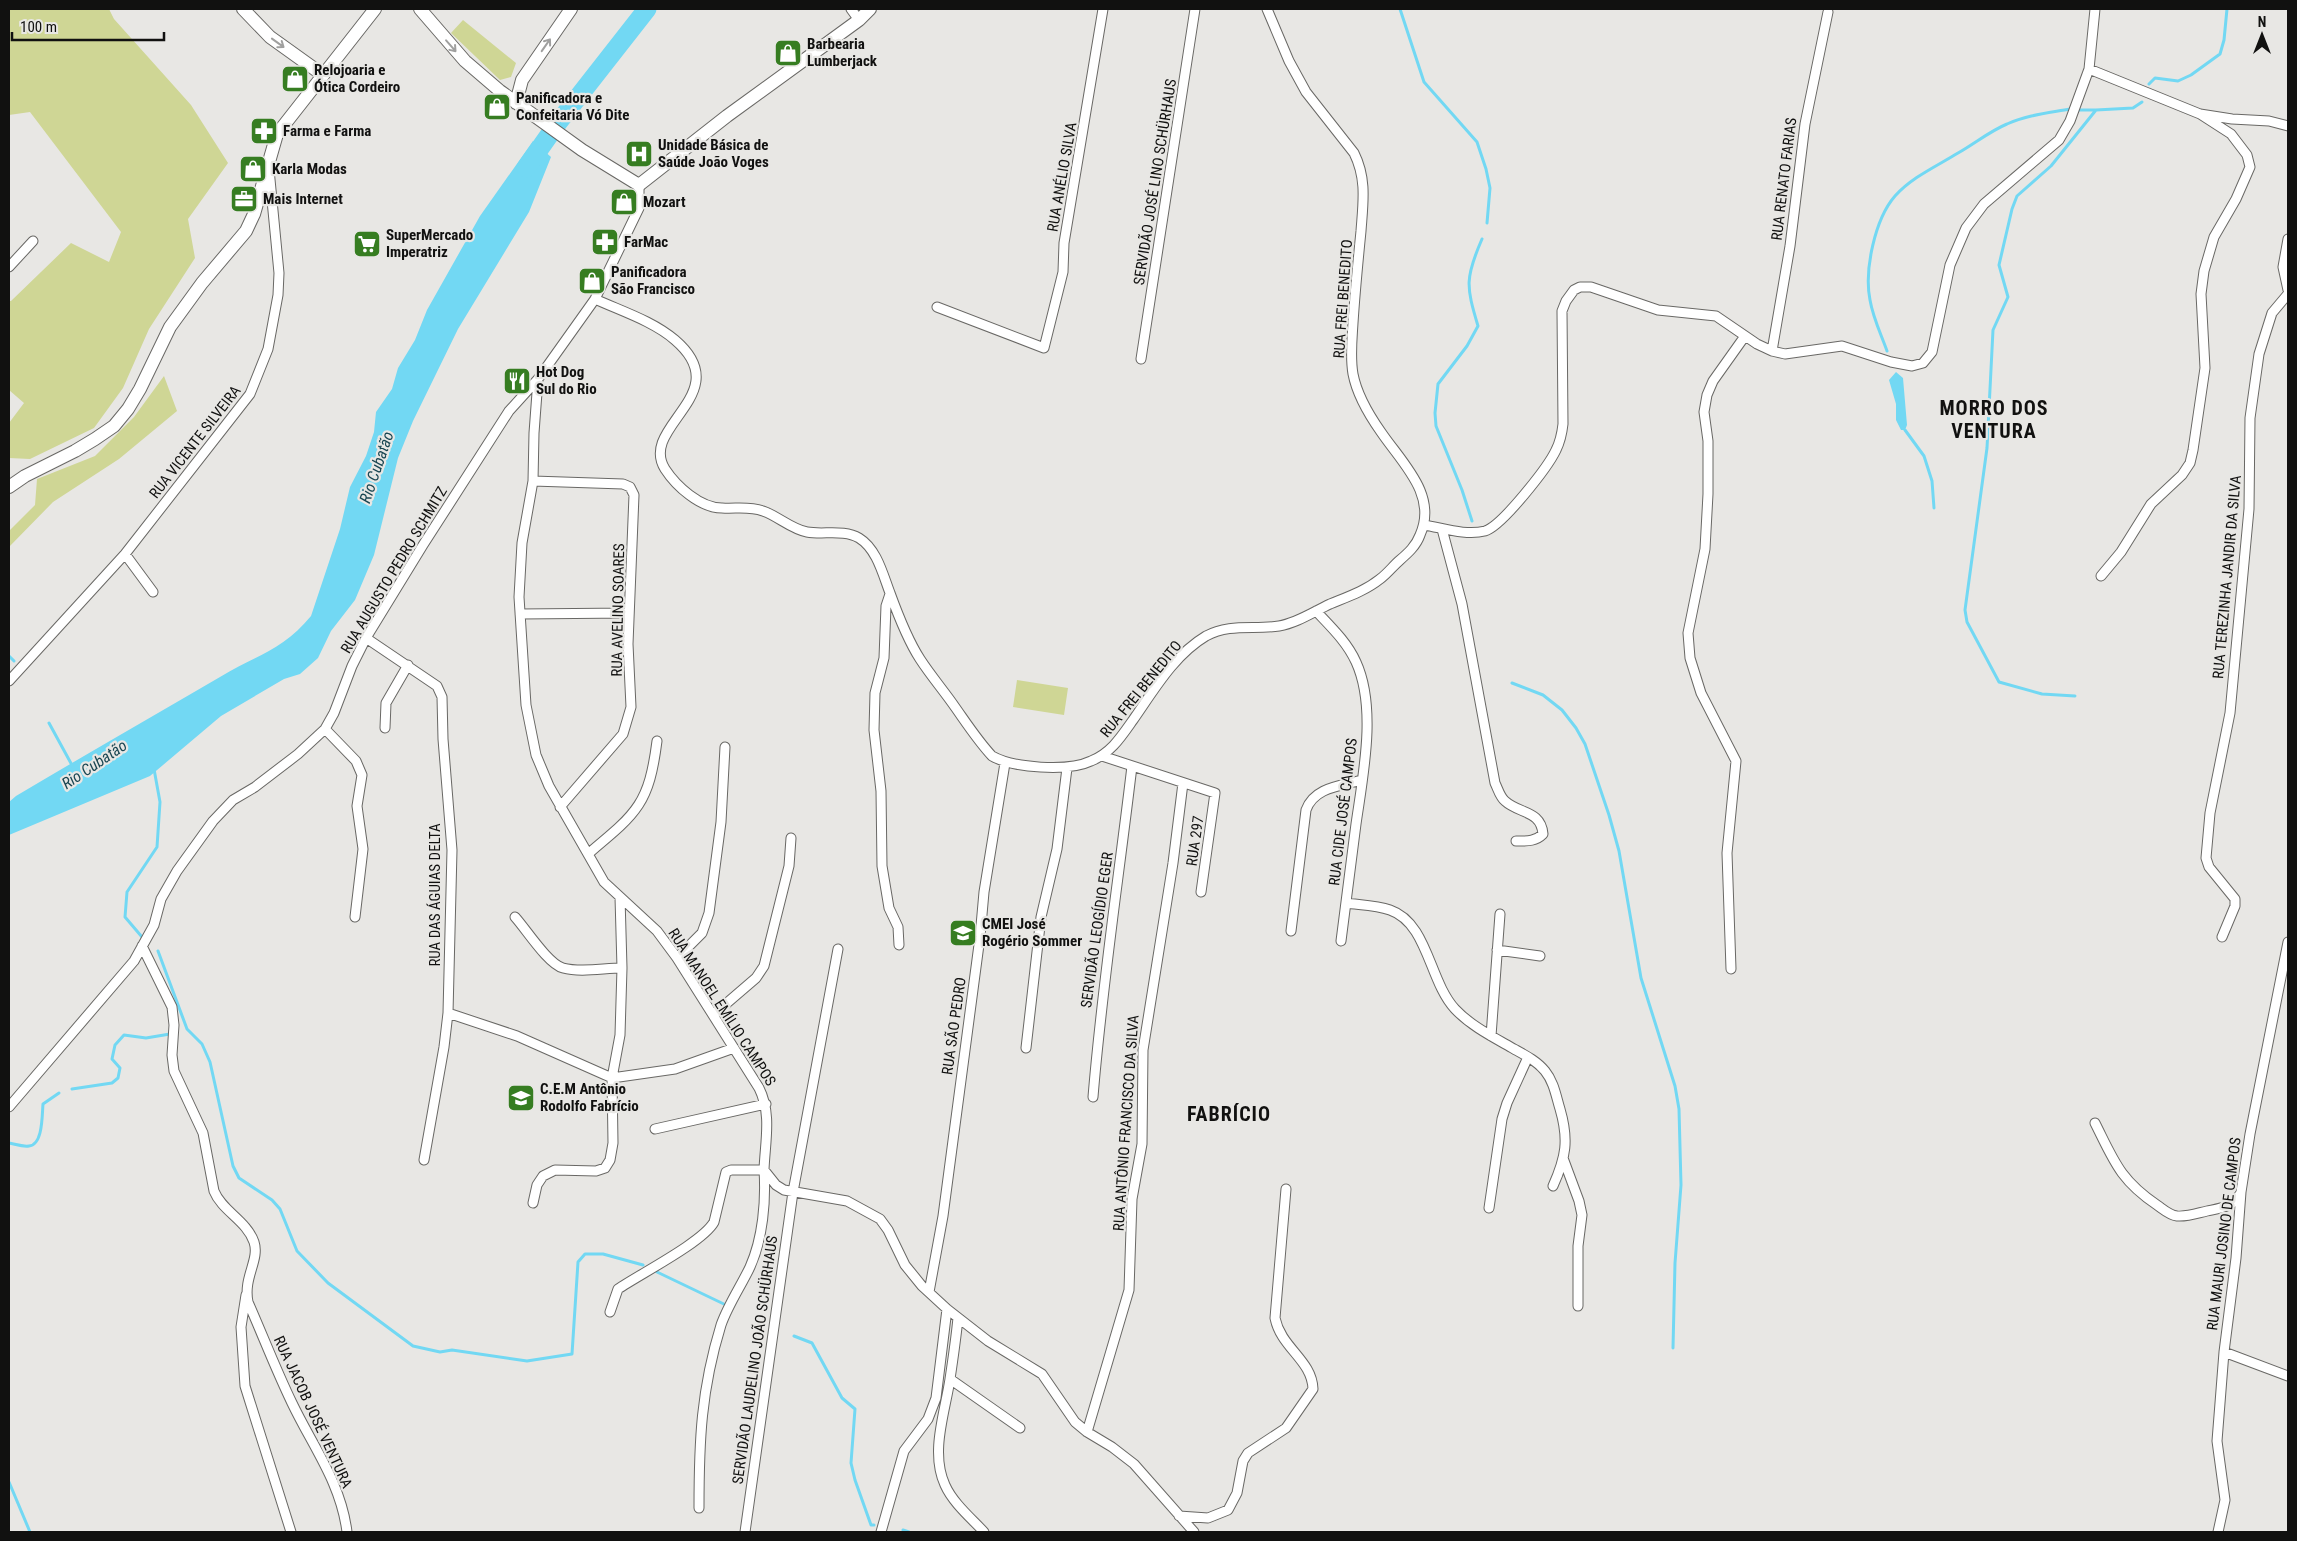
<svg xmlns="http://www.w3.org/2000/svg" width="2297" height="1541" viewBox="0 0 2297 1541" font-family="'Roboto Condensed',sans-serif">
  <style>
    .green { fill: #cfd695 }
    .water { fill: #72d8f3 }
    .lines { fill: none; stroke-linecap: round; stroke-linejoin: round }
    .stream { stroke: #72d8f3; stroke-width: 3 }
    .river { stroke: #72d8f3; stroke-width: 19 }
    .street-casing { stroke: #696865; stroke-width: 11 }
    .secondary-casing { stroke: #696865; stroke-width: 14 }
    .street { stroke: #fff; stroke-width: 9 }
    .secondary { stroke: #fff; stroke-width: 12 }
    .oneway { stroke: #a0a09f }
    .labels { text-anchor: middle; stroke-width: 4.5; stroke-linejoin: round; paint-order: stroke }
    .poi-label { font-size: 15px; font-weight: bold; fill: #111110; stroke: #e8e7e4; text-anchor: start }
    .street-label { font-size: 15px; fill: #111110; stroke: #e8e7e4 }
    .water-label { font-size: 16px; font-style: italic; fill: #194652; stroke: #e8e7e4 }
    .district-label { font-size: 20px; font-weight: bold; letter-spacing: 1px; fill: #111110; stroke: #e8e7e4 }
  </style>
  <rect width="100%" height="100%" fill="#e8e7e4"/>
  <!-- green -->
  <path class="green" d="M 9,9 L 109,9 L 114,19 L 191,105 L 228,163 L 188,219 L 195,258 L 149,329 L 123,388 L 94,428 L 30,459 L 9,458 L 9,423 L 24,403 L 9,390 L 9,301 L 11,301 L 71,243 L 109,262 L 121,232 L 30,112 L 9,115 Z
    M 463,20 L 516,63 L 511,77 L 500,80 L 451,33 Z
    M 164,376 L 177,411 L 119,459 L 53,502 L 9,547 L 9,531 L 35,505 L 37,479 L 95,456 L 134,417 Z
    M 1017,680 L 1068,688 L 1064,715 L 1013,707 Z"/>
  <!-- water -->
  <path class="water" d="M 533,141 L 551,157 L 529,212 L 458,329 L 413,421 L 398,458 L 374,555 L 355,600 L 331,631 L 318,658 L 300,674 L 284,679 L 221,716 L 150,776 L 9,835 L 9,802 L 16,796 C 83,756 152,717 220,677 C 255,656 283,650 311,616 L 340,529 L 350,487 L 366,456 L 374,432 L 376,412 L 392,389 L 398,368 L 415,340 L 427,310 L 480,216 Z
    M 1896,372 L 1903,378 L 1907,425 L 1905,430 L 1901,430 L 1896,420 L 1896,404 L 1889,380 Z"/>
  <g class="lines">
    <!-- stream -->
    <path class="stream" d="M 1400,9 L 1424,82 L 1477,142 L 1486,169 L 1490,188 L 1487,223
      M 2149,84 L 2155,78 L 2178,81 L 2191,75 L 2220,54 L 2224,40 L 2227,9
      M 2079,110 L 2096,110
      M 1887,351 C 1881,334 1873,318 1870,300 C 1864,270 1875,219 1895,196 C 1912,177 1937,166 1958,153 C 1974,144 1990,131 2007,124 C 2027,115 2048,113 2070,109
      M 1905,430 L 1924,456 L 1932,481 L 1934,508
      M 1472,521 L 1462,490 L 1436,426 L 1435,413 L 1438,384 L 1467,346 L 1478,326 C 1466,286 1465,278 1482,239
      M 9,656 L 14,661
      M 1512,683 L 1543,695 L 1562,710 L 1576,728 L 1585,744 L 1609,815 L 1619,851 L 1641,978 L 1675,1086 L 1679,1109 L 1681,1185 L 1675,1263 L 1673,1348
      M 2075,696 L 2042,694 L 1999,682 L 1967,622 L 1965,610 L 1987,448 L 1993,330 L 2008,297 L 1999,265 L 2012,209 L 2017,196 L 2051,166 L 2096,110 L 2133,108 L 2142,102
      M 49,723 L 73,767
      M 142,937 L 125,917 L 127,892 L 157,847 L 160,802 L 154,769
      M 158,951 L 187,1029 L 202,1044 L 210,1062 L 233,1166 L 239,1178 L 272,1200 L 280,1209 L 297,1251 L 328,1283 L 413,1346 L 440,1352 L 452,1350 L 527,1361 L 572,1354 L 578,1262 L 585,1254 L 603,1254 L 643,1265
      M 72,1089 L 112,1083 L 118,1078 L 120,1068 L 112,1059 L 115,1045 L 124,1035 L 146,1038 L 170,1034
      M 9,1143 C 15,1144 22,1147 29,1146 C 43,1145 42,1115 43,1104 L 59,1093
      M 657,1272 L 728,1306
      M 794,1336 L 812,1343 L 842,1398 L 855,1409 L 851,1463 L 855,1480 L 871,1525 L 874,1525
      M 9,1482 L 30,1532
      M 903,1530 L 909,1532"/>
    <!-- river -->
    <path class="river" d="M 526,168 L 557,124 L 647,9"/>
    <!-- street casing -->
    <g class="street-casing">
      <path id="street" d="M 851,9 L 859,20
        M 2089,69 L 2200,114 L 2232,119 L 2269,121 L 2288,126
        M 2288,239 L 2283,267 L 2288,290
        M 9,267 L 33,241
        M 595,299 C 621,311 653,321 675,340 C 738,394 638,426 665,469 C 676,486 700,508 722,508 C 735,509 750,506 763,511 C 778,516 791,529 807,532 C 823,535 844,529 859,538 C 877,549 883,575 890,593 C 898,615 907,639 920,659 C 931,676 944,691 955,707 C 967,724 978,741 992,756 C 1013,768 1068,772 1091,761 C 1111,753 1121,737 1133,720 C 1154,690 1174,655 1206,636 C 1230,623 1254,630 1279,626 C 1297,623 1313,612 1330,604 C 1347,597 1365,591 1380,579 C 1387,574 1393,566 1400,560 C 1408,553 1416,546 1420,535 C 1438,495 1402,463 1381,432 C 1369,415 1357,395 1353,374 C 1350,357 1352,340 1353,323 C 1355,292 1358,261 1361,231 C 1363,203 1367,179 1354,153 L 1306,92 L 1289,61 L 1267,9
        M 937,307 L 1044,348 L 1063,272 L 1064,243 L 1103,9
        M 1772,351 L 1790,246 L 1805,124 L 1828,12
        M 1141,359 L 1195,9
        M 538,379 L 534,433 L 533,481 L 522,543 L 519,597 L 526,705 L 536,755 L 549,786 L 604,882 L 657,931 L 677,958 L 759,1088 C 772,1114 765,1142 764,1170 L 776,1185 L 784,1190 L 847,1201 L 880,1219 L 888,1230 L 905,1265 L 922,1286 L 947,1309 L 988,1341 L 1042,1374 L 1075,1422 L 1087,1432 L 1112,1447 L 1134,1464 L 1194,1532
        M 533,481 L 623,484 L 630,487 L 634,495 L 628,644 L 631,707 L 623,734 L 560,807
        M 1424,525 C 1443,528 1466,536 1485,531 C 1502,526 1548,467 1556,450 C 1560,442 1562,433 1563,424 L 1562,311 L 1566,301 L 1574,290 L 1580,287 L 1591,287 L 1658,310 L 1716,316 L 1757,344 L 1772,351 L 1785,354 L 1842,346 L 1891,362 L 1912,366 L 1923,363 L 1932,352 L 1950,265 L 1966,228 L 1984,204 L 2059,140 L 2070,121 L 2089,69 L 2095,9
        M 1442,529 L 1462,604 L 1495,783 C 1498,789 1500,797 1505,801 C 1519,814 1541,810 1543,834 C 1535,842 1526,841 1516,841
        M 125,554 L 153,592
        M 2101,576 L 2121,552 L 2151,504 L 2182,475 L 2190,463 L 2193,450 L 2205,368 L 2201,294 L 2204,271 L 2214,237 L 2236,199 L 2250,167 L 2247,155 L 2231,134 L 2200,114
        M 890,594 L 886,606 L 884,658 L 875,693 L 874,730 L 881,791 L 882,866 L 889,908 L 898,927 L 899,945
        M 1316,611 C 1331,627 1347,642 1356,662 C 1377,708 1363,775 1356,824 C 1351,863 1346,902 1341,941
        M 520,614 L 629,613
        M 366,638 L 437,686 L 442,697 L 443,739 L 452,850 L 448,1013 L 444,1047 L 424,1160
        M 9,681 L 125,554 L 250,394 L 268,349 L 278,295 L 279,273 L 269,169
        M 385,728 L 386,703 L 408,665
        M 325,729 L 356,761 L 362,775 L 357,806 L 363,849 L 355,917
        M 1102,756 L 1215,793 L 1201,892
        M 589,853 C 637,813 649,804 657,741
        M 1346,903 C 1360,905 1376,905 1390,910 C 1428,923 1429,981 1455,1009 C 1471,1026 1493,1037 1514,1049 C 1525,1055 1537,1061 1545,1071 C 1554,1082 1556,1096 1560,1109 C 1569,1140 1566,1157 1553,1186
        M 515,917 C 526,929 548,964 563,968 C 581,973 604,968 622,968
        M 1291,931 L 1306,810 C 1314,787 1341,786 1362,780
        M 2222,937 L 2235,906 L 2235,899 L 2209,867 L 2206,858 L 2210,813 L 2230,713 L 2249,509 L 2250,418 L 2259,354 L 2272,313 L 2288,294
        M 142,946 L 172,1007 L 174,1025 L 172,1055 L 174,1071 L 203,1133 L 214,1191 C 222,1211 247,1221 254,1242 C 260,1260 243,1277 248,1302 C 263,1336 276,1370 292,1403 C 313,1447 341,1483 347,1532
        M 1497,950 L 1540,956
        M 677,958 L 702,933 L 709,913 L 721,822 L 725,747
        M 1731,969 L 1727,853 L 1736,761 L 1701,693 L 1690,658 L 1688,633 L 1705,549 L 1708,494 L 1708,441 L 1704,412 L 1707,395 L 1713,381 L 1745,336
        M 448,1013 L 517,1036 L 612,1078 L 675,1069 L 734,1048
        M 713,1015 L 756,978 L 764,966 L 789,866 L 791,838
        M 1491,1036 L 1500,914
        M 1026,1048 L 1041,917 L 1057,849 L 1067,768
        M 1093,1097 C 1102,986 1119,876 1132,766
        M 9,1107 L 134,961 L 154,925 L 161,899 L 177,871 L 213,821 L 233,800 L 255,787 L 298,754 L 325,729 L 334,713 L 352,666 L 366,638 L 423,545 L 509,411 L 538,379 L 595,299 L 639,208 L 639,185
        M 2095,1123 C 2114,1161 2120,1180 2157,1205 C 2163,1209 2169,1215 2177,1216 C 2187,1217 2198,1213 2207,1211 C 2221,1208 2233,1207 2240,1194
        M 655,1129 L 766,1104
        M 1563,1158 L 1579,1201 L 1582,1215 L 1578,1246 L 1578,1306
        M 533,1203 L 537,1185 L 543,1176 L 555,1170 L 596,1171 L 605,1168 L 610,1160 L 613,1143 L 612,1078 L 620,1035 L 622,968 L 620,897
        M 1489,1208 L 1502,1119 L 1507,1103 L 1528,1057
        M 929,1292 L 943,1216 L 980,937 L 984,892 L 1005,763
        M 246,1295 L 241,1327 L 245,1386 L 291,1532
        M 610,1312 L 618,1289 C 640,1274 703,1242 714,1222 L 726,1172 L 731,1170 L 764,1170 C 766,1201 763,1238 750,1267 C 741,1286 728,1305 721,1325 C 701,1390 699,1441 699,1508
        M 958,1318 C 956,1338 953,1359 950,1379 C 945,1413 930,1452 945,1485 C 953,1503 971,1518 984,1532
        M 2224,1352 L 2288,1376
        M 950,1379 L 1020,1428
        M 1087,1432 L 1129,1290 L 1132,1199 L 1142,1144 L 1143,1050 L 1173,863 L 1183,783
        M 1179,1516 L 1208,1518 L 1228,1510 L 1237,1493 L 1243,1461 L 1248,1453 L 1286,1428 L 1313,1389 C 1312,1360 1281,1348 1275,1318 L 1286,1189
        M 745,1532 L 793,1192 L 838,949
        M 881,1532 L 904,1451 L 928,1419 L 936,1398 L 947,1309
        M 2218,1532 L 2225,1500 L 2217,1441 L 2220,1403 L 2224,1352 L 2236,1258 L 2241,1192 L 2250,1134 L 2288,942"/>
    </g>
    <!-- secondary casing -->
    <g class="secondary-casing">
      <path id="secondary" d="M 243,9 L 270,37 L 323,75
        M 420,9 L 465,61 L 500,91 L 582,150 L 639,185 L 727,116 L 859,20 L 870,9
        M 516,103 L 522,80 L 571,9
        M 9,487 L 25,476 L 75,451 L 95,439 L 114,426 L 128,409 L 140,389 L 170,327 L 202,283 L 246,231 L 254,214 L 277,134 L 375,9"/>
    </g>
    <!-- street -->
    <use href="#street" class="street"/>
    <!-- secondary -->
    <use href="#secondary" class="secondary"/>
  </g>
  <!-- one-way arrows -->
  <defs><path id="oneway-shaft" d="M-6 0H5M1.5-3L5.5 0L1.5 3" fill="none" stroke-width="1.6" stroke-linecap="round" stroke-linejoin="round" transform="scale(1.25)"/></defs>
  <g class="oneway">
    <use href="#oneway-shaft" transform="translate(278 43) rotate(36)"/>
    <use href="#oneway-shaft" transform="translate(546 45) rotate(-55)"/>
    <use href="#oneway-shaft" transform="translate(451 46) rotate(49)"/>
  </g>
  <!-- icons -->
  <defs>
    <g id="shop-square" transform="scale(1.4375)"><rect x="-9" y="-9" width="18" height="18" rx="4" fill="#367d21" stroke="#e8e7e4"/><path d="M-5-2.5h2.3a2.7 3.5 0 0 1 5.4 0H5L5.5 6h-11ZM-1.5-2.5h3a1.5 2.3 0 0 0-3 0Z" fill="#fff"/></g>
    <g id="pharmacy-square" transform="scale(1.4375)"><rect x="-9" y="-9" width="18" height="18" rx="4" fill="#367d21" stroke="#e8e7e4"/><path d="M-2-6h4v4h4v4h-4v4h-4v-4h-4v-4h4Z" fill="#fff"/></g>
    <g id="hospital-square" transform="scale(1.4375)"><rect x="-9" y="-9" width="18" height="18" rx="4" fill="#367d21" stroke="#e8e7e4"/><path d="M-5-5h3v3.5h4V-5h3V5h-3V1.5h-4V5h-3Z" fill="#fff"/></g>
    <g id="office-square" transform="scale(1.4375)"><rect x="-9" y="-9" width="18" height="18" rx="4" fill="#367d21" stroke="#e8e7e4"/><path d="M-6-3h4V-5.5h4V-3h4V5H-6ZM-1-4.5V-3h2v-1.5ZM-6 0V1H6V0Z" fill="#fff"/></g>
    <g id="supermarket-square" transform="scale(1.4375)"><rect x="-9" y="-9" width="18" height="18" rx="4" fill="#367d21" stroke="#e8e7e4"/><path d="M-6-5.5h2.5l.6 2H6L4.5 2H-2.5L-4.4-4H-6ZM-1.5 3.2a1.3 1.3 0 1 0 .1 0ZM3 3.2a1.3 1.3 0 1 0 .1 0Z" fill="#fff"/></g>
    <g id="restaurant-square" transform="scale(1.4375)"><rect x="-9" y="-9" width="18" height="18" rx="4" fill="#367d21" stroke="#e8e7e4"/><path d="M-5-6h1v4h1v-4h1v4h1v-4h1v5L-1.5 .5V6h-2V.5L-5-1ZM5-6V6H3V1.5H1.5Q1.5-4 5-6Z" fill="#fff"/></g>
    <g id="school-square" transform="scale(1.4375)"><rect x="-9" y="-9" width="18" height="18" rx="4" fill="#367d21" stroke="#e8e7e4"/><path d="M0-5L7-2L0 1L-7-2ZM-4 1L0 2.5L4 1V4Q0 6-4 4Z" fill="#fff"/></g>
  </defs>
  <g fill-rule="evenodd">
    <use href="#shop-square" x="788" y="53"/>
    <use href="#shop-square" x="295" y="79"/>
    <use href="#shop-square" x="497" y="107"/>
    <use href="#pharmacy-square" x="264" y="131"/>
    <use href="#hospital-square" x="639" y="154"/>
    <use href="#shop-square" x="253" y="169"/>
    <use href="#office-square" x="244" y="199"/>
    <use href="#shop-square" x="624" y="202"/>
    <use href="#pharmacy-square" x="605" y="242"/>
    <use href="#supermarket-square" x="367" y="244"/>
    <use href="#shop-square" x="592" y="281"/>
    <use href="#restaurant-square" x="517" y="381"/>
    <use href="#school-square" x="963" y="933"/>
    <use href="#school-square" x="521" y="1098"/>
  </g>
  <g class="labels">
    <!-- poi labels -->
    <g class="poi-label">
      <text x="807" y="49">Barbearia<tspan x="807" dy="17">Lumberjack</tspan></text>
      <text x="314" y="75">Relojoaria e<tspan x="314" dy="17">Ótica Cordeiro</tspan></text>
      <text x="516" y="103">Panificadora e<tspan x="516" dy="17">Confeitaria Vó Dite</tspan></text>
      <text x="283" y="136">Farma e Farma</text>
      <text x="658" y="150">Unidade Básica de<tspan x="658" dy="17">Saúde João Voges</tspan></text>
      <text x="272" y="174">Karla Modas</text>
      <text x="263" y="204">Mais Internet</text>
      <text x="643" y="207">Mozart</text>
      <text x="386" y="240">SuperMercado<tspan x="386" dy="17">Imperatriz</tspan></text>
      <text x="624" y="247">FarMac</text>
      <text x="611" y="277">Panificadora<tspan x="611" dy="17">São Francisco</tspan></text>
      <text x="536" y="377">Hot Dog<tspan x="536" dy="17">Sul do Rio</tspan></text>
      <text x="982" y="929">CMEI José<tspan x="982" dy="17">Rogério Sommer</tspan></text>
      <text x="540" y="1094">C.E.M Antônio<tspan x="540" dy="17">Rodolfo Fabrício</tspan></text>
    </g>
    <!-- street labels -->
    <g class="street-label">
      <text transform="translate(1062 177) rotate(-80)" y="5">RUA ANÉLIO SILVA</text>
      <text transform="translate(1784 179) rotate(-83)" y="5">RUA RENATO FARIAS</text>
      <text transform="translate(1155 182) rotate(-81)" y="5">SERVIDÃO JOSÉ LINO SCHÜRHAUS</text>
      <text transform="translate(1343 299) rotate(-86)" y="5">RUA FREI BENEDITO</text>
      <text transform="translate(195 442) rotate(-52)" y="5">RUA VICENTE SILVEIRA</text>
      <text transform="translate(394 570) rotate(-59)" y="5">RUA AUGUSTO PEDRO SCHMITZ</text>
      <text transform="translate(2227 577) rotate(-85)" y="5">RUA TEREZINHA JANDIR DA SILVA</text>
      <text transform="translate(618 610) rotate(-89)" y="5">RUA AVELINO SOARES</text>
      <text transform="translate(1141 689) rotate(-51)" y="5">RUA FREI BENEDITO</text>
      <text transform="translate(1343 812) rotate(-83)" y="5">RUA CIDE JOSÉ CAMPOS</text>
      <text transform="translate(1195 841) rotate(-82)" y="5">RUA 297</text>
      <text transform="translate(435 895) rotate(-90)" y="5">RUA DAS ÁGUIAS DELTA</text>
      <text transform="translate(1097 930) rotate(-82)" y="5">SERVIDÃO LEOGÍDIO EGER</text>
      <text transform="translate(722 1007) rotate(57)" y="5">RUA MANOEL EMÍLIO CAMPOS</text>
      <text transform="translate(954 1026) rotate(-82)" y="5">RUA SÃO PEDRO</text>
      <text transform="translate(1126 1123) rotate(-86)" y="5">RUA ANTÔNIO FRANCISCO DA SILVA</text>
      <text transform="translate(2224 1234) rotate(-83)" y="5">RUA MAURI JOSINO DE CAMPOS</text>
      <text transform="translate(755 1360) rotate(-82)" y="5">SERVIDÃO LAUDELINO JOÃO SCHÜRHAUS</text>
      <text transform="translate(313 1412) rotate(65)" y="5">RUA JACOB JOSÉ VENTURA</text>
    </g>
    <!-- water labels -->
    <g class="water-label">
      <text transform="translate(376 467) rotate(-71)" y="6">Rio Cubatão</text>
      <text transform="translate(94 764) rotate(-34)" y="6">Rio Cubatão</text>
    </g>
    <!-- district labels -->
    <g class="district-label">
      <text x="1994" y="415">MORRO DOS<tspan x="1994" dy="23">VENTURA</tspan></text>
      <text x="1229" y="1121">FABRÍCIO</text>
    </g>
  </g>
  <!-- border -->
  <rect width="2297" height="1541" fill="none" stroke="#111110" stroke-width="20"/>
  <!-- north arrow -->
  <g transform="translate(2262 35)" stroke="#e8e7e4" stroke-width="4" paint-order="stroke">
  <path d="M0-4L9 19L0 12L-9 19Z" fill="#111110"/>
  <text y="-8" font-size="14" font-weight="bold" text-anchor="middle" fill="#111110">N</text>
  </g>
  <!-- scale -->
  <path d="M12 32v8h152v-8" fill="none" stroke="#111110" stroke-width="2.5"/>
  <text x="20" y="32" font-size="15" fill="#111110" stroke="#e8e7e4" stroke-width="4" paint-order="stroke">100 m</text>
</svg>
